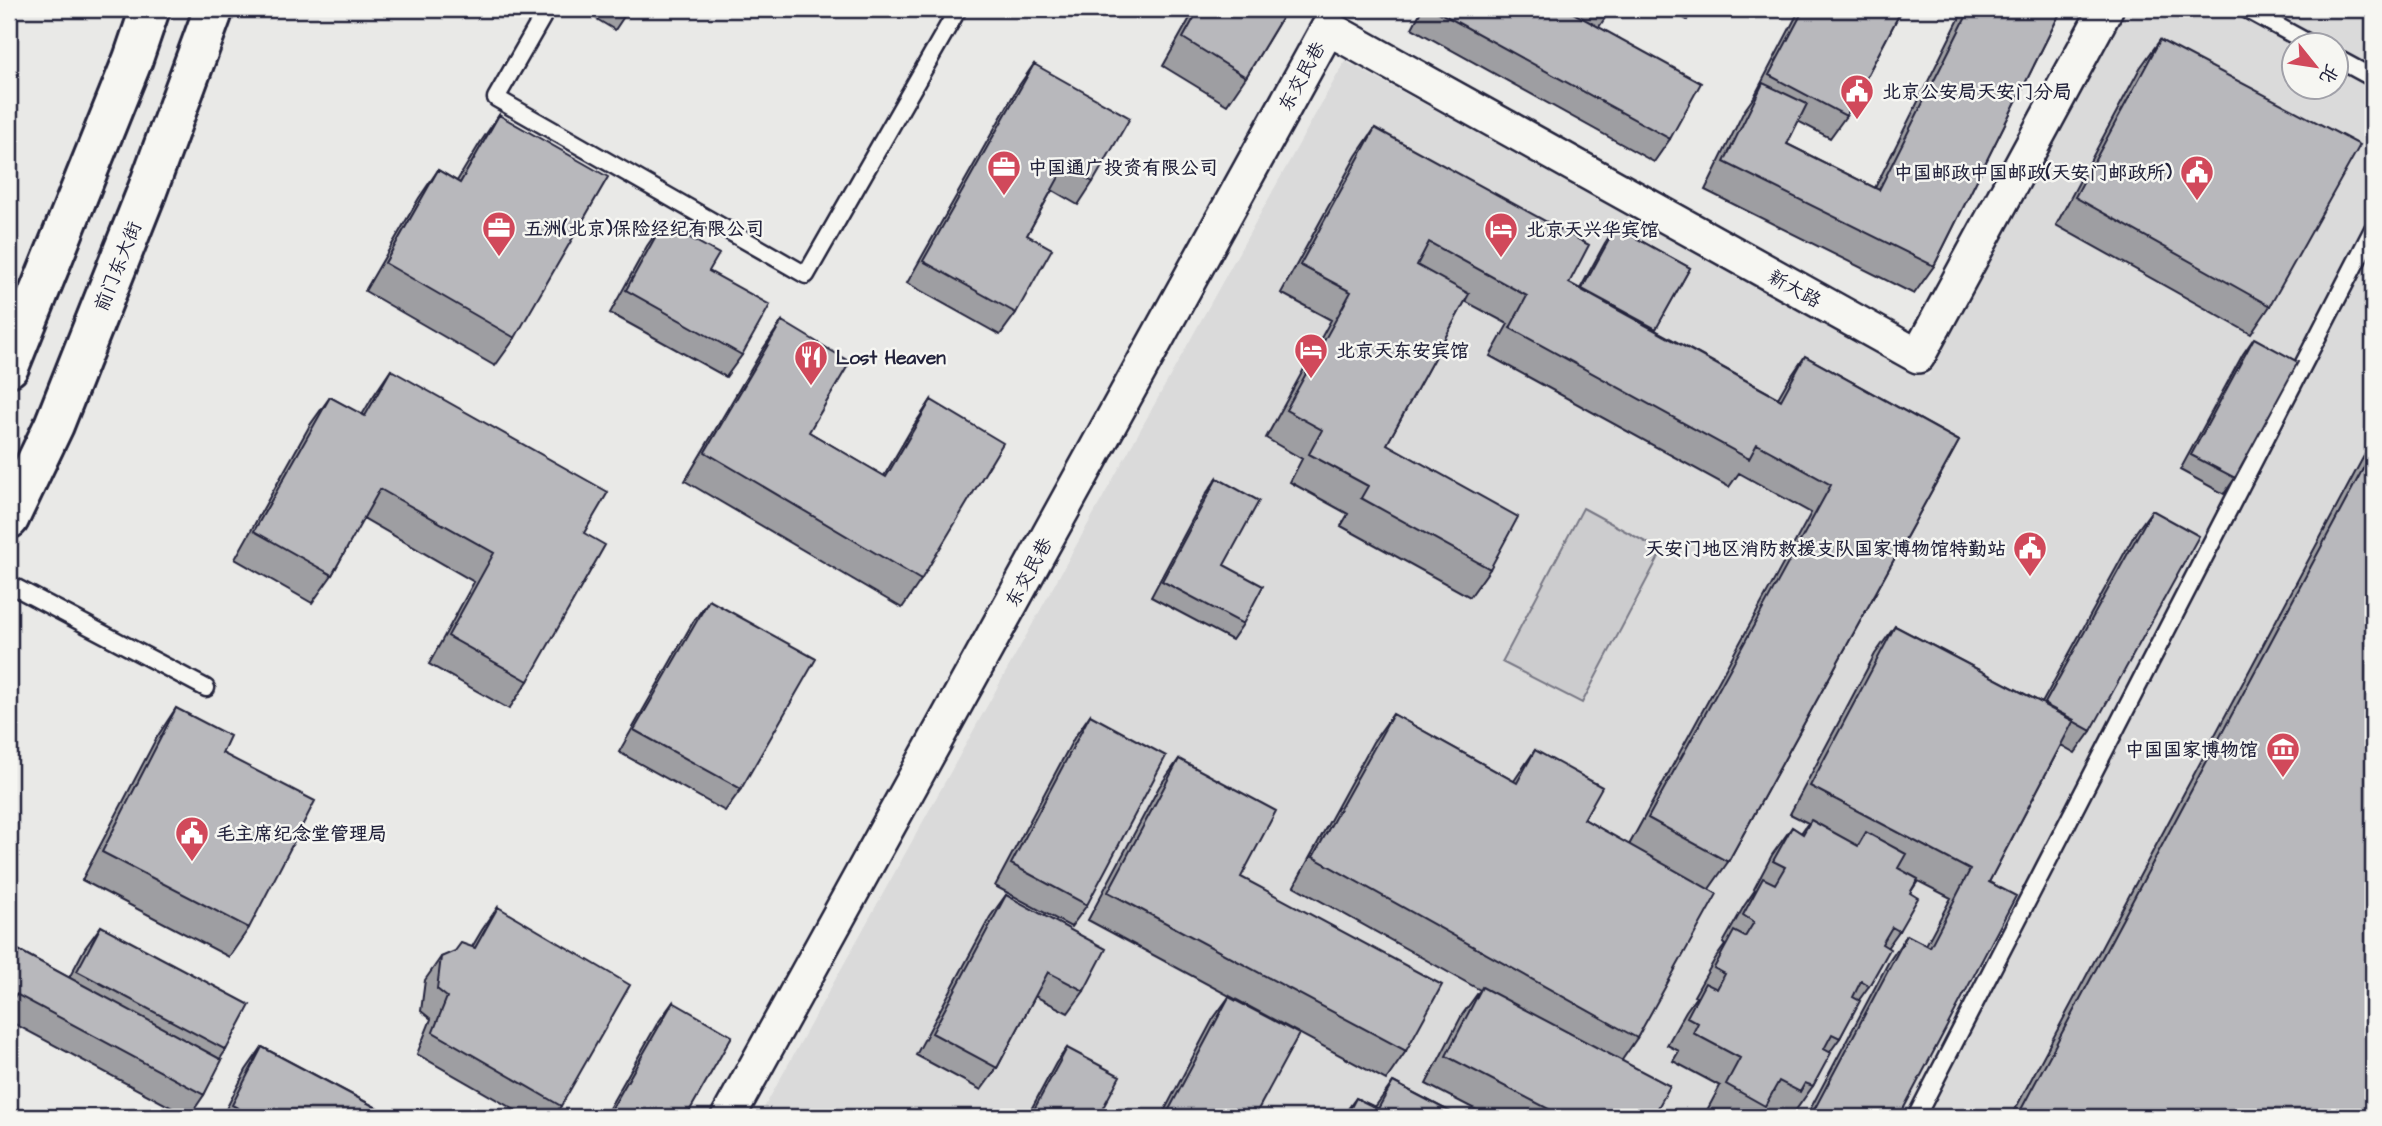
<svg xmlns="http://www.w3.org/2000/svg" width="2382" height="1126" viewBox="0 0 2382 1126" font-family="'Architects Daughter','LXGW WenKai TC',sans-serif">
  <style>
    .built { fill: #dadada; fill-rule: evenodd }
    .green { fill: #ccccce; stroke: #777784; stroke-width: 2 }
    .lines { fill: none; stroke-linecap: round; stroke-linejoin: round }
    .lane-casing { stroke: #22223b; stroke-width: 21 }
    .street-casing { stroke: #22223b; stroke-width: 38 }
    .primary-casing { stroke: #22223b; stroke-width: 44 }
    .lane { stroke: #f6f6f2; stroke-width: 16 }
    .street { stroke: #f6f6f2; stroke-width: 33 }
    .primary { stroke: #f6f6f2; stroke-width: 38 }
    .wall { fill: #9e9ea2; stroke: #22223b; stroke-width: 2 }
    .building { fill: #b8b8bc; stroke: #22223b; stroke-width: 2 }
    .labels { text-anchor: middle; stroke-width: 5; stroke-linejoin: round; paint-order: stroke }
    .street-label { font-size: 19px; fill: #22223b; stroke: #f6f6f2 }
    .poi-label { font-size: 19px; font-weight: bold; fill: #22223b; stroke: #f6f6f2; text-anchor: start }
  </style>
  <rect width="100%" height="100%" fill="#e9e9e7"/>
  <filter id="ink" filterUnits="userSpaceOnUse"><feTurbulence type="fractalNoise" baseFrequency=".0143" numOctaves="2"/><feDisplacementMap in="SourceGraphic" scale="14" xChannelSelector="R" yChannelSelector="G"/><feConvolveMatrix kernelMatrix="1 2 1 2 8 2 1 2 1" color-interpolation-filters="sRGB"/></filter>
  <g filter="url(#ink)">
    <!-- built -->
    <path class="built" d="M 2123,9 L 2373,9 L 2373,1117 L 759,1117 L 1345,61 L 1928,376 ZM 2294,46 L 2336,46 L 2336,88 L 2294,88 Z"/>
    <!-- green -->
    <path class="green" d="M 1583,508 L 1662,551 L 1582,703 L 1502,662 Z"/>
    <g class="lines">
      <!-- lane casing -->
      <g class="lane-casing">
        <path id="lane" d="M 547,9 L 496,98 L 806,275 L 958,9
          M 2246,9 L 2314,46
          M 2336,58 L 2373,78
          M 9,584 L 206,688
          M 1916,1117 L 2373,229"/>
      </g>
      <!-- street casing -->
      <g class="street-casing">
        <path id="street" d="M 728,1117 L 1328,28 L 1918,356 L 2106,9"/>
      </g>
      <!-- primary casing -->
      <g class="primary-casing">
        <path id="primary" d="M 9,367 L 133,59 L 150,9
          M 9,519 L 54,425 L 147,191 L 214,9"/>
      </g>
      <!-- lane -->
      <use href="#lane" class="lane"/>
      <!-- street -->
      <use href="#street" class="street"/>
      <!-- primary -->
      <use href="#primary" class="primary"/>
    </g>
    <!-- wall -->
    <path class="wall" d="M 594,9 L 629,9 L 615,30 L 590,15 Z
      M 1195,9 L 1287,9 L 1246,77 L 1227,105 L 1163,66 Z
      M 1422,9 L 1611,9 L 1599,27 L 1670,139 L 1654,162 L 1412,28 Z
      M 1667,9 L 1694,9 L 1687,20 Z
      M 1800,9 L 1902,9 L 1846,116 L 1830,138 L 1798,121 L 1787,144 L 1875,188 L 1964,9 L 2062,9 L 1934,266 L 1914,294 L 1705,190 L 1744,111 L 1754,97 Z
      M 2160,40 L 2270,306 L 2251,334 L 2056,225 L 2140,68 Z
      M 1034,64 L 1093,182 L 1078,205 L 1052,190 L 1027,235 L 1016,313 L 1000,335 L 907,283 L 1018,87 Z
      M 499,115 L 515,338 L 495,366 L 365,291 L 419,198 L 438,170 L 457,181 L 480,143 Z
      M 1375,128 L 1569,283 L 1580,289 L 1605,243 L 1616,227 L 1690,268 L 1655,330 L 1778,398 L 1786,384 L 1805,356 L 1959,441 L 1728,862 L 1709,889 L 1637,1038 L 1622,1060 L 1653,1117 L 1490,1117 L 1426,1084 L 1462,1015 L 1480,990 L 1294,886 L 1373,742 L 1393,714 L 1514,781 L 1535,750 L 1584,819 L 1629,845 L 1811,513 L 1739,473 L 1729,487 L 1490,356 L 1508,324 L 1465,301 L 1387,444 L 1490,569 L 1470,597 L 1341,526 L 1348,514 L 1290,482 L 1302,459 L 1266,438 L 1331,320 L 1281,293 L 1356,156 Z
      M 663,223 L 709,271 L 742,355 L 726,377 L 610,313 L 647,246 Z
      M 782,321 L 809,432 L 884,476 L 912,428 L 931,400 L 921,580 L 902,608 L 685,481 L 763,349 Z
      M 2254,338 L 2235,478 L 2224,494 L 2180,470 L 2243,354 Z
      M 391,370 L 584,533 L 528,681 L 509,709 L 429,664 L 474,582 L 363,518 L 332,575 L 312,603 L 235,559 L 310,425 L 330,397 L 362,415 L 372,398 Z
      M 2373,439 L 2373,1117 L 2011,1117 Z
      M 1217,478 L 1224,565 L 1243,624 L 1232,640 L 1151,597 L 1206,494 Z
      M 2152,510 L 2091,731 L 2075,753 L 2061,745 L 1989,882 L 1899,1117 L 1806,1117 L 1888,963 L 1907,935 L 1926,945 L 1951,898 L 1918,881 L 1910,893 L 1899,931 L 1887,948 L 1869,986 L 1859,1000 L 1840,1038 L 1830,1052 L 1813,1086 L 1793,1114 L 1786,1111 L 1782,1117 L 1775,1117 L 1762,1110 L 1757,1117 L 1716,1117 L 1706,1112 L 1720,1086 L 1673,1061 L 1679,1051 L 1667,1045 L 1686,1011 L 1696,997 L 1694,996 L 1715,959 L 1725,945 L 1723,943 L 1744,906 L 1755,890 L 1754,889 L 1772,855 L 1792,827 L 1801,833 L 1808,823 L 1790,814 L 1875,654 L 1895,626 L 2042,703 L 2136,532 Z
      M 709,600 L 741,789 L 725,811 L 619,752 L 693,622 Z
      M 176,708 L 222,753 L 249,928 L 229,957 L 82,880 L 157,737 Z
      M 1090,715 L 1087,905 L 1071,927 L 995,886 L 1074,738 Z
      M 1179,759 L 1241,877 L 1406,1051 L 1386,1080 L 1088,920 L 1159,787 Z
      M 1006,895 L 1084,991 L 1068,1013 L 1035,996 L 997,1068 L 981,1090 L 916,1055 L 990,917 Z
      M 498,907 L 561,1106 L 553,1117 L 527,1117 L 417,1054 L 431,1019 L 421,1011 L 425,980 L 441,957 L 472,947 L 482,930 Z
      M 101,926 L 226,1050 L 220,1059 L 204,1095 L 189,1117 L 9,1021 L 9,945 L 69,978 L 85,948 Z
      M 1229,997 L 1254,1117 L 1161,1117 L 1213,1019 Z
      M 673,1002 L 686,1117 L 604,1117 L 657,1024 Z
      M 262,1047 L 394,1117 L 222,1117 L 246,1070 Z
      M 1067,1048 L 1098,1117 L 1027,1117 L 1056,1063 Z
      M 1393,1082 L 1460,1117 L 1342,1117 L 1356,1098 L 1375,1107 Z"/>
    <!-- building -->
    <path class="building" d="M 617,9 L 629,9 L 626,14 Z
      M 1199,9 L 1287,9 L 1246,77 L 1183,38 Z
      M 1433,9 L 1566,9 L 1701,83 L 1670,139 Z
      M 1804,9 L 1902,9 L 1846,116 L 1769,75 Z
      M 1970,9 L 2062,9 L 1934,266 L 1724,162 L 1763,83 L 1807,104 L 1787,144 L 1879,190 Z
      M 2160,40 L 2360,145 L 2270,306 L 2075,197 Z
      M 1034,64 L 1130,118 L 1093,182 L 1065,166 L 1027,235 L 1052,249 L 1016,313 L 923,261 Z
      M 499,115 L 608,177 L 515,338 L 385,263 L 438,170 L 460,183 Z
      M 1375,128 L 1589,245 L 1569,283 L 1781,400 L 1805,356 L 1959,441 L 1728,862 L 1648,818 L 1831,485 L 1757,444 L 1749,459 L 1510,328 L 1527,296 L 1429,242 L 1417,265 L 1469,294 L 1387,444 L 1518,517 L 1490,569 L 1361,498 L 1368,486 L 1309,454 L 1322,430 L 1286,410 L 1351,292 L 1300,265 Z
      M 663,223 L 719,254 L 709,271 L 770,305 L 742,355 L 626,290 Z
      M 1616,227 L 1690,268 L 1656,329 L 1582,289 Z
      M 782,321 L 850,362 L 809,432 L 886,477 L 931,400 L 1003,443 L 921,580 L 705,452 Z
      M 2254,338 L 2298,362 L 2235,478 L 2191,455 Z
      M 391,370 L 608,492 L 584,533 L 605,545 L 528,681 L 448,636 L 494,553 L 380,489 L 332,575 L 254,531 L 330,397 L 365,416 Z
      M 2373,450 L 2373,1117 L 2017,1117 Z
      M 1217,478 L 1259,501 L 1224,565 L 1263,586 L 1243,624 L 1162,581 Z
      M 2152,510 L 2199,536 L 2091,731 L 2044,705 Z
      M 709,600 L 816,659 L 741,789 L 634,730 Z
      M 1895,626 L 2074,720 L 1989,882 L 2016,896 L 1899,1117 L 1829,1117 L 1814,1110 L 1907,935 L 1930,947 L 1970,870 L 1810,786 Z
      M 176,708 L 230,736 L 222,753 L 315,801 L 249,928 L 102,852 Z
      M 1393,714 L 1517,783 L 1535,750 L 1602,787 L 1584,819 L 1717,894 L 1637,1038 L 1313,857 Z
      M 1090,715 L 1166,756 L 1087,905 L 1011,864 Z
      M 1179,759 L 1276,811 L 1241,877 L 1442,985 L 1406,1051 L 1108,892 Z
      M 1811,820 L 1858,846 L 1866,832 L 1906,854 L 1898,868 L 1918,879 L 1910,893 L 1918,898 L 1899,931 L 1892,927 L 1882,944 L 1890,949 L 1869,986 L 1861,981 L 1853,997 L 1860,1001 L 1840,1038 L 1832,1034 L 1824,1049 L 1831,1053 L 1813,1086 L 1805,1083 L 1800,1092 L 1779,1081 L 1765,1106 L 1726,1084 L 1740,1058 L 1693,1033 L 1698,1023 L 1687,1017 L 1705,983 L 1717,989 L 1725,974 L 1714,968 L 1734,931 L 1745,937 L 1754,922 L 1743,915 L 1763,878 L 1775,884 L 1785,867 L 1773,861 L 1792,827 L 1803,834 Z
      M 1006,895 L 1106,949 L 1084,991 L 1048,972 L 997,1068 L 932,1033 Z
      M 498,907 L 630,985 L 561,1106 L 433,1032 L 447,997 L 437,989 L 441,957 L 455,951 L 461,943 L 475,948 Z
      M 101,926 L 250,1005 L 226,1050 L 77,971 Z
      M 9,945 L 222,1060 L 204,1095 L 16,994 L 9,1007 Z
      M 1482,987 L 1670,1086 L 1653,1117 L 1564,1117 L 1446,1056 Z
      M 1229,997 L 1299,1034 L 1254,1117 L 1165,1117 Z
      M 673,1002 L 732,1036 L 686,1117 L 607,1117 Z
      M 262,1047 L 394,1117 L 254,1117 L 232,1105 Z
      M 1067,1048 L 1120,1076 L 1098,1117 L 1030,1117 Z
      M 1393,1082 L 1460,1117 L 1346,1117 L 1356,1098 L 1378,1109 Z"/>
  </g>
  <!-- icons -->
  <defs>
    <g id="civic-pin" transform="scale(1.75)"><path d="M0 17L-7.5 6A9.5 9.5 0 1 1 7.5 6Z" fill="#d1495b" stroke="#f6f6f2"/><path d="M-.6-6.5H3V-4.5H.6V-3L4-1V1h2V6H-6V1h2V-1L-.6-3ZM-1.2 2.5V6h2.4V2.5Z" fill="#fff"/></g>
    <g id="office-pin" transform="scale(1.75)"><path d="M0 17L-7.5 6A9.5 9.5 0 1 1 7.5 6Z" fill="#d1495b" stroke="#f6f6f2"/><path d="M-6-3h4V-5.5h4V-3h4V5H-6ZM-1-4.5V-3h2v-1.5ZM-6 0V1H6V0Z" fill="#fff"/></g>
    <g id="hotel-pin" transform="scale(1.75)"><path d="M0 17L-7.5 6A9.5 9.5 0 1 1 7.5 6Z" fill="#d1495b" stroke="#f6f6f2"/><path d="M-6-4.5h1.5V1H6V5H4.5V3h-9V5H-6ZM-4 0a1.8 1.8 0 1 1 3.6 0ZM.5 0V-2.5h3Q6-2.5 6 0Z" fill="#fff"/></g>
    <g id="restaurant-pin" transform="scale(1.75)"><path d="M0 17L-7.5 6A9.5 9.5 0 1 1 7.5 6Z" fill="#d1495b" stroke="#f6f6f2"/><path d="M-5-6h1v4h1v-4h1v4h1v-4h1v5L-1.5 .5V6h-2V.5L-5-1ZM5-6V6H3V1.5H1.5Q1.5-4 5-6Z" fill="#fff"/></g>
    <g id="museum-pin" transform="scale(1.75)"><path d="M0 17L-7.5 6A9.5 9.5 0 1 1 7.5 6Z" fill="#d1495b" stroke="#f6f6f2"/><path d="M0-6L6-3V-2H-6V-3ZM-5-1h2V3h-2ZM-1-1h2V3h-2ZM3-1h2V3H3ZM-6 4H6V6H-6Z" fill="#fff"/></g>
  </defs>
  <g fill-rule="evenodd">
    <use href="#civic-pin" x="1857" y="91"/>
    <use href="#office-pin" x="1004" y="167"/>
    <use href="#civic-pin" x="2197" y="172"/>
    <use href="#office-pin" x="499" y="228"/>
    <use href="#hotel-pin" x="1501" y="229"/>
    <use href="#hotel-pin" x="1311" y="350"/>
    <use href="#restaurant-pin" x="811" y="357"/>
    <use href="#civic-pin" x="2030" y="548"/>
    <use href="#museum-pin" x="2283" y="749"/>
    <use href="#civic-pin" x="192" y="833"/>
  </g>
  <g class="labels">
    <!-- street labels -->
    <g class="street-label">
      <text transform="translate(1301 76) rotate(-61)" y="7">东交民巷</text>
      <text transform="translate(117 266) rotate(-68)" y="7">前门东大街</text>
      <text transform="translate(1795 288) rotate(29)" y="7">新大路</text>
      <text transform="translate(1028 572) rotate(-61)" y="7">东交民巷</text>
    </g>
    <!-- poi labels -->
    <g class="poi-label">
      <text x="1882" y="98">北京公安局天安门分局</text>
      <text x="1028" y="174">中国通广投资有限公司</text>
      <text x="2172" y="179" text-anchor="end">中国邮政中国邮政(天安门邮政所)</text>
      <text x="524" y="235">五洲(北京)保险经纪有限公司</text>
      <text x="1526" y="236">北京天兴华宾馆</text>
      <text x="1336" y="357">北京天东安宾馆</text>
      <text x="836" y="364">Lost Heaven</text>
      <text x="2006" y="555" text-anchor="end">天安门地区消防救援支队国家博物馆特勤站</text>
      <text x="2258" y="756" text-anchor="end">中国国家博物馆</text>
      <text x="216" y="840">毛主席纪念堂管理局</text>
    </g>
  </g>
  <!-- margin -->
  <rect width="2382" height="1126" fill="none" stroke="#f6f6f2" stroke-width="35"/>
  <rect x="18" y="18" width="2347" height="1091" fill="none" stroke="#22223b" stroke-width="2.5" filter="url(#ink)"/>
  <!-- north arrow -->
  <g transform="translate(2315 66) rotate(120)"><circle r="33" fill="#f6f6f2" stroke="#a1a1a9" stroke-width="2"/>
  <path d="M0-5L12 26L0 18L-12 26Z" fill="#d1495b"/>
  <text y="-10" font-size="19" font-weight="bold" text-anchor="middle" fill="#22223b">北</text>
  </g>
</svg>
